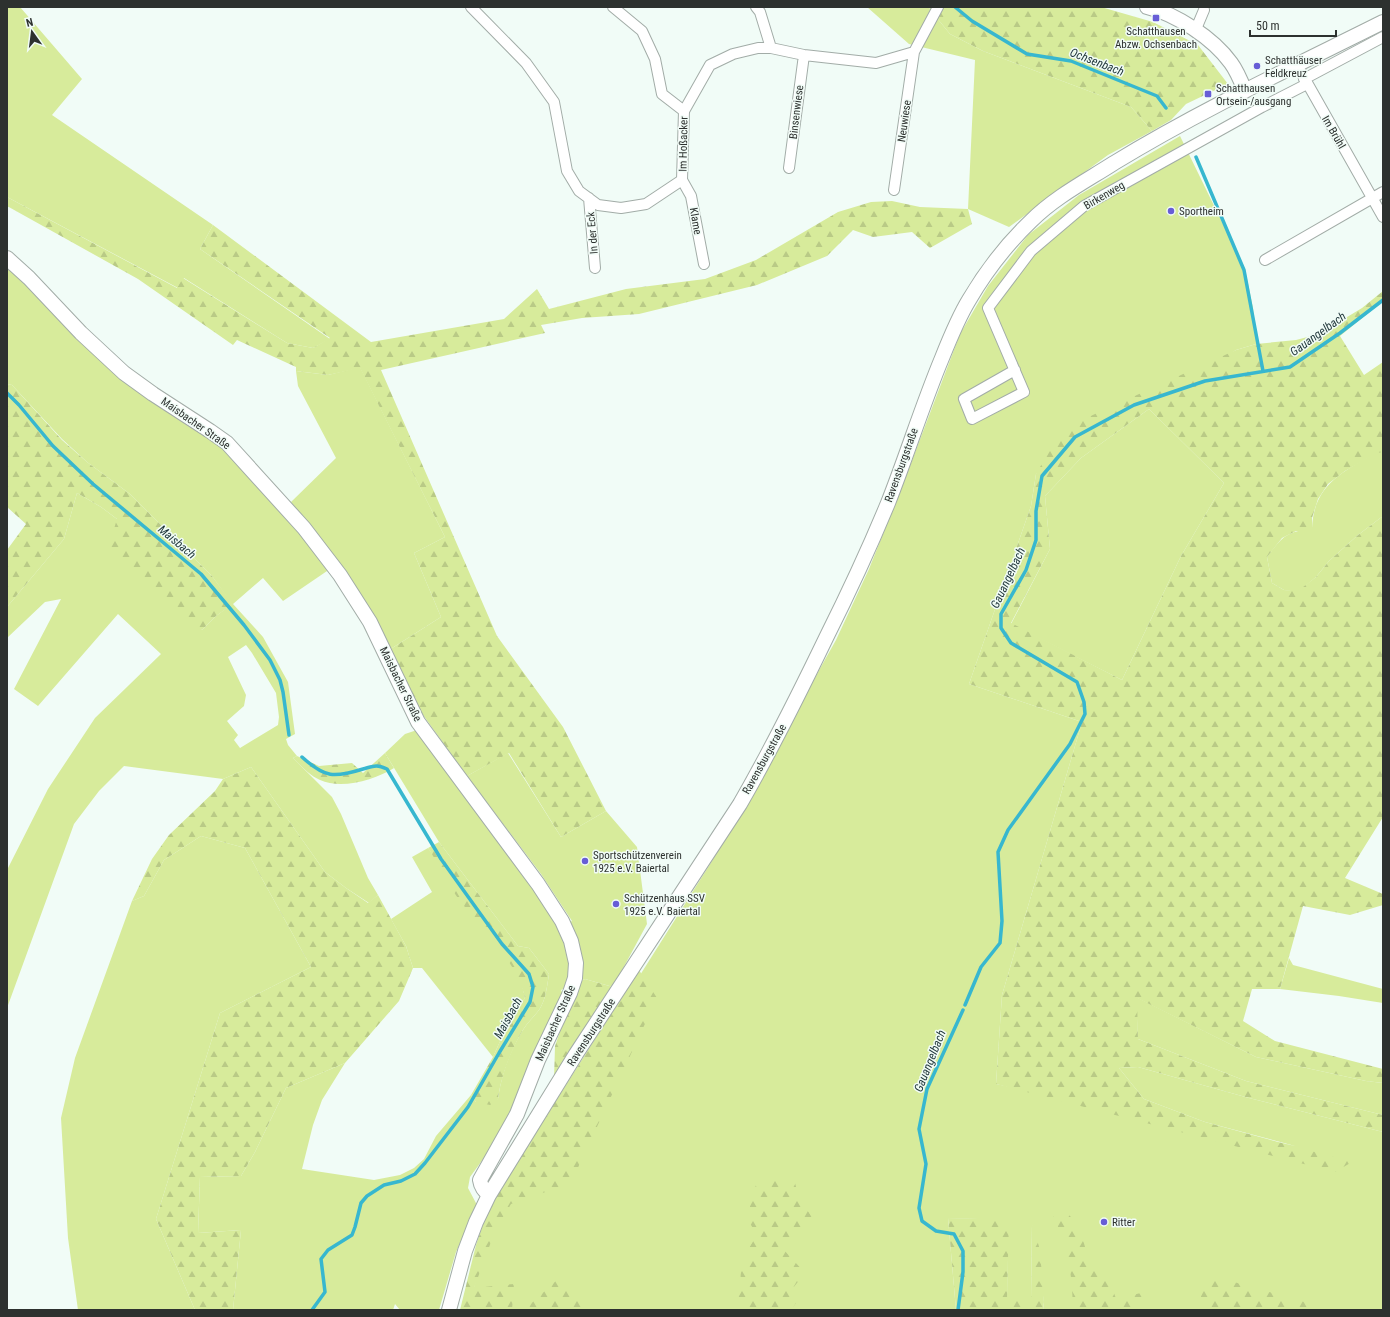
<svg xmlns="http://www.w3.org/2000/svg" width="1390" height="1317" viewBox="0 0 1390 1317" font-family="'Roboto Condensed',sans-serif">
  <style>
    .green { fill: #d7eb9b; fill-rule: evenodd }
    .forest { fill: url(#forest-firs); fill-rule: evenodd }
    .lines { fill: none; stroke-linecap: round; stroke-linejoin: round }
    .stream { stroke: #37b7cf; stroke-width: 3.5 }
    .street-casing { stroke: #a2aca7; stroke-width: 12 }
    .secondary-casing { stroke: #a2aca7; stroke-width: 16 }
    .street { stroke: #fff; stroke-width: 10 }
    .secondary { stroke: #fff; stroke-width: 14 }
    .poi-dot { fill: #675dd6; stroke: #f1fcf7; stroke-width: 1.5 }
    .labels { text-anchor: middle; stroke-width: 3; stroke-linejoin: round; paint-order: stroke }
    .poi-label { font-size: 11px; fill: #2d312f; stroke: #f1fcf7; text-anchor: start }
    .street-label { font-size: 11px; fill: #2d312f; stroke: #f1fcf7 }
    .water-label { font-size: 12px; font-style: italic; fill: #1e3438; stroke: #f1fcf7 }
  </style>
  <defs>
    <pattern id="forest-firs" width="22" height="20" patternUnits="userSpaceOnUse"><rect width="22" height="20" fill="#d7eb9b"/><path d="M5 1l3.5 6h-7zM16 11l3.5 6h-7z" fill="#b9ca86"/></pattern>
  </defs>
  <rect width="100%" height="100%" fill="#f1fcf7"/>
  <!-- green -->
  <path class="green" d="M 7,7 L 20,7 L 82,79 L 52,115 L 213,225 L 200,249 L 330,339 L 313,348 L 287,343 L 184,278 L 178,288 L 7,197 Z
    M 867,7 L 928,7 L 950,34 L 983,51 L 1131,107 L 1152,131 L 1108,155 L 1009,227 L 968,209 L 975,60 L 909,44 Z
    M 1180,136 L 1245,269 L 1253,308 L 1256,336 L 1256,344 L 1236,350 L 1036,474 L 1031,506 L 969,684 L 1082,722 L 1002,995 L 996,1084 L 1295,1146 L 1205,1122 L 1144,1099 L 1119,1068 L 1138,1067 L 1249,1098 L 1383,1132 L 1383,1310 L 1043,1310 L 1044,1302 L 1032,1225 L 1031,1300 L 1007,1299 L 1008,1220 L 948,1218 L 956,1310 L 467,1310 L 505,1185 L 618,1010 L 712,861 L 836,640 L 869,569 L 905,479 L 960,334 L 988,286 L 1028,235 L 1079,195 Z
    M 7,267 L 219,443 L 285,514 L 330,569 L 283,601 L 263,578 L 233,604 L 263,637 L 288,682 L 295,734 L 286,739 L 288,745 L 297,756 L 293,758 L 332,797 L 341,814 L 368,878 L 378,895 L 369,903 L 346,888 L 325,872 L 251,767 L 223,779 L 124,766 L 99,791 L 74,824 L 7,1008 L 7,870 L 48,789 L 95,718 L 161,654 L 118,614 L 38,706 L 14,689 L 61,599 L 45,602 L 7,638 L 7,607 L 64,539 L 77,493 L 101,507 L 117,519 L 202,630 L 216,616 L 232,604 L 212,576 L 130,494 L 87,462 L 62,439 L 12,385 L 7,384 ZM 246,645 L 252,653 L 276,693 L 279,717 L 278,725 L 240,748 L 234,740 L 238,735 L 227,721 L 244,706 L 246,695 L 228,657 Z
    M 360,367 L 445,537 L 414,553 L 441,617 L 389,650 L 321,542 L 291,502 L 336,458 L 298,386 L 296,371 L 328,375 Z
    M 1149,409 L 1224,483 L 1181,556 L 1122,680 L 1011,624 L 1050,549 L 1045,496 L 1081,458 Z
    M 1377,452 L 1383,452 L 1383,516 L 1358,535 L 1329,561 L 1316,577 L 1298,592 L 1284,590 L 1272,583 L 1267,557 C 1283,536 1285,533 1312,528 C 1314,484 1343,472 1377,452 Z
    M 417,730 L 562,927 L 572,921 L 541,874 L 467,776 L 508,753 L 561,837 L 606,811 L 637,847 L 647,924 L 613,987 L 585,979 L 561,990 L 564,996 L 512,1111 L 497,1140 L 470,1177 L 468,1188 L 477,1205 L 456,1252 L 439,1310 L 400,1310 L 395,1304 L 393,1310 L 233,1310 L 241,1230 L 198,1233 L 200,1177 L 241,1176 L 255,1152 L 286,1088 L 345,1063 L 322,1100 L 313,1125 L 302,1169 L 374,1180 L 400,1175 L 414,1168 L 424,1159 L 436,1136 L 471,1095 L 476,1102 L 498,1099 C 501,1076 509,1054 520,1035 C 525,1025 533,1018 539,1010 C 546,1000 547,986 549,974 L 529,948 L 518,946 L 439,842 L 385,753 L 405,734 Z
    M 201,836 L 245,848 L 311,967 L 220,1013 L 156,1219 L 195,1310 L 78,1310 L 68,1238 L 61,1118 L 75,1058 L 132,901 L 144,896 L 164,860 Z
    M 428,848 L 515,969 L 522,985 L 525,998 L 510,1019 L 493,1057 L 422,968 L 413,968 L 406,946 L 391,919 L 432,892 L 412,857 Z
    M 1289,958 L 1293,965 L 1383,989 L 1383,1003 L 1339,996 L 1280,989 Z
    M 1136,997 L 1256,1057 L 1366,1081 L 1383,1083 L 1383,1115 L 1246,1081 L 1138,1039 Z"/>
  <!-- forest -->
  <path class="forest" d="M 928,7 L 1101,7 L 1153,22 L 1198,45 L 1228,84 L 1186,104 L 1171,120 L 1152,131 L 1131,107 L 983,51 L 950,34 Z
    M 7,197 L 177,288 L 183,278 L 287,343 L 313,348 L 330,338 L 200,249 L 213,225 L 371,342 L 504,319 L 537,289 L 549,309 L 626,289 L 705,279 L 756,260 L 838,212 L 871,202 L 892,201 L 920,207 L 968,209 L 972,224 L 930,248 L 912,232 L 873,237 L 853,230 L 827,256 L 757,285 L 639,314 L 582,318 L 541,325 L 545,333 L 381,370 L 497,636 L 563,727 L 606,811 L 561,837 L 509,753 L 467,776 L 423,715 L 389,650 L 441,617 L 414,553 L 445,537 L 360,368 L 328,375 L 296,371 L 296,367 L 237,340 L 233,345 L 138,279 L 7,206 Z
    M 1383,291 L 1383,301 L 1340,336 L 1364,375 L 1383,362 L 1383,452 L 1377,453 L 1345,471 L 1328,484 L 1318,499 L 1312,518 L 1312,528 L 1310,533 L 1296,531 L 1282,538 L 1267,557 L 1272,583 L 1284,590 L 1298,591 L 1316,577 L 1329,561 L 1358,535 L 1383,516 L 1383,817 L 1345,878 L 1383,894 L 1383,905 L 1350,915 L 1303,906 L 1280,989 L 1252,989 L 1243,1021 L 1275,1041 L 1383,1069 L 1383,1083 L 1366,1081 L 1256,1057 L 1137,998 L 1138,1039 L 1246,1081 L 1383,1115 L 1383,1132 L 1249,1098 L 1138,1067 L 1119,1068 L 1144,1099 L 1205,1122 L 1352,1162 L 1335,1172 L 996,1084 L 1002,995 L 1082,722 L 969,684 L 1031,506 L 1036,474 L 1062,429 L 1236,350 L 1256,344 L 1296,340 L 1319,334 L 1362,308 ZM 1149,409 L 1224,483 L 1181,556 L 1122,680 L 1011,623 L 1050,549 L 1045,496 L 1081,458 Z
    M 7,384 L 12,385 L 62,440 L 87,462 L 130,494 L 212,576 L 233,604 L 216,616 L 202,630 L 168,606 L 107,552 L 117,519 L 101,507 L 77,493 L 64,539 L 7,607 L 7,550 L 26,524 L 7,507 Z
    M 385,753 L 394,768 C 375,780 341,790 320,780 C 309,775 301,766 293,758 L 297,756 L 319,766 L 352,763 L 363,773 Z
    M 251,767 L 325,872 L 346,888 L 368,903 L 378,895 L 406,946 L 413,968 L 399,1001 L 345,1063 L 286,1088 L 255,1152 L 241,1176 L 200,1177 L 198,1233 L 241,1230 L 233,1310 L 195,1310 L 156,1219 L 220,1013 L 311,967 L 245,848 L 201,836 L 164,860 L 144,896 L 132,901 L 152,859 L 169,835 L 215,791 L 223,779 Z
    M 439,842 L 518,946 L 529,948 L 549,974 C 547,986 546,1000 539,1010 C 533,1018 525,1025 520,1035 C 510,1054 501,1076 498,1099 L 490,1105 L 476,1102 L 471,1095 L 493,1057 L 510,1019 L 525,998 C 516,956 474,924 451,888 C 443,875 437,861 428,848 Z
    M 639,970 L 657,998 L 568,1189 L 554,1189 L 511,1204 L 495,1231 L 474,1288 L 514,1284 L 512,1310 L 460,1310 L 476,1245 L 489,1206 Z
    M 585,979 L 613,987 L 554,1079 L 555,1046 L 577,983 Z
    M 781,1176 L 786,1181 L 795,1183 L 799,1198 L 812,1217 L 784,1250 L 805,1273 L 789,1293 L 796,1303 L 791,1310 L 736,1310 L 740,1289 L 741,1269 L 751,1260 L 749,1248 L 757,1235 L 748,1220 L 750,1206 L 756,1185 L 770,1178 Z
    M 1057,1210 C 1081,1212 1084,1250 1092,1268 C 1095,1273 1101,1274 1104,1277 C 1110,1283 1114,1292 1116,1299 L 1149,1291 L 1149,1299 L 1143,1310 L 1073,1310 C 1072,1274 1069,1248 1053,1216 L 1054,1212 Z
    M 948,1218 L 1009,1219 L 1007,1299 L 1031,1299 L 1032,1223 L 1040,1250 L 1044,1302 L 1043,1310 L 956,1310 Z
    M 558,1279 L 591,1310 L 524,1310 Z
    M 1227,1280 L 1305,1302 L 1324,1310 L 1247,1310 L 1223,1308 L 1220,1310 L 1200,1309 L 1201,1296 L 1207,1281 Z"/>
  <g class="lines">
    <!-- stream -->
    <path class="stream" d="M 955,7 L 972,21 L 1027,54 L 1071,61 L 1157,96 L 1166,108
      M 1196,157 L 1244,270 L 1263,371
      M 7,393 L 19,405 L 53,446 L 93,484 L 201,574 L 244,625 L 270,660 L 280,680 L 283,692 L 289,735
      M 302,757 C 325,778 334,778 363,769 C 374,766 376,764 387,769 L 441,859 L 502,944 L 529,974 L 533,987 L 530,1002 L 499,1053 L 468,1107 L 425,1163 L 415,1174 L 401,1181 L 384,1185 L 367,1196 L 361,1203 L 355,1227 L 352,1235 L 328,1250 L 321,1259 L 325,1292 L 312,1310
      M 965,1005 L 981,967 L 1000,943 L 1002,921 L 998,852 L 1008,830 L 1070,744 L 1085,714 L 1084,702 L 1077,682 L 1011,643 L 1001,628 L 1001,614 L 1026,570 L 1036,540 L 1036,511 L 1042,476 L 1075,437 L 1134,405 L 1205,381 L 1290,367 L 1340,333 L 1383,300
      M 958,1310 L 963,1272 L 963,1251 L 954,1234 L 936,1231 L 922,1221 L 919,1208 L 926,1164 L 919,1129 L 927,1089 L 963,1010"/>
    <!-- street casing -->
    <g class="street-casing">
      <path id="street" d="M 471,7 L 526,63 L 554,102 L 567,171 L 579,191 L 598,205 L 621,208 L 646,204 L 682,180 L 684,111 L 710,65 L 733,54 L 758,48 L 771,48 L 804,55 L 876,63 L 914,52 L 938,7
        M 613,7 L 642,31 L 655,59 L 662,94 L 684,111
        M 756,7 L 760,12 L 771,48
        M 1196,29 L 1204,10
        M 1297,65 L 1383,217
        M 1304,79 L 1383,37
        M 789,168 L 804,55
        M 682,180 L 691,196 L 704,264
        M 894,190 L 914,52
        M 589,198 L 595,268
        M 1265,260 L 1383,192
        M 1015,370 L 964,399 L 972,419 L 1024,392 L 988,308 L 1031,251 L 1084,206 L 1262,107 L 1307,84"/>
    </g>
    <!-- secondary casing -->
    <g class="secondary-casing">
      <path id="secondary" d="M 1147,7 C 1176,14 1213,38 1231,63 C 1237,71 1241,81 1245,91
        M 7,258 L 29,278 L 81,333 L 124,373 L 153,394 L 210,431 L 227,443 L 304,528 L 340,575 L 370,622 L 418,722 L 538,884 L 562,921 L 571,941 L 576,963 L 575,978 L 570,993 L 538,1060 L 517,1114 L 480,1180 C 481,1187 484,1190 489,1195
        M 449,1310 L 465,1251 L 476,1222 L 489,1195 L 576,1054 L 740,804 C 771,750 799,694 826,638 C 848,594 869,549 888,503 C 907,455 922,406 942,358 C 950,338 958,318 969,300 C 986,271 1007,244 1031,221 C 1055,197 1086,181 1114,163 C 1201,110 1293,67 1383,22"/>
    </g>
    <!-- street -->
    <use href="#street" class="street"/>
    <!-- secondary -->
    <use href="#secondary" class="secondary"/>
  </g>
  <!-- markers -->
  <g class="poi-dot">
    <rect x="1152" y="14" width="8" height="8" rx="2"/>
    <circle cx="1257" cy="66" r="4"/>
    <rect x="1204" y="90" width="8" height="8" rx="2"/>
    <circle cx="1171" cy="211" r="4"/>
    <circle cx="585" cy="861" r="4"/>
    <circle cx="616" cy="904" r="4"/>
    <circle cx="1104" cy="1222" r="4"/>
  </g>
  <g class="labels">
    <!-- poi labels -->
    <g class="poi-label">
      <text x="1156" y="35" text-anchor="middle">Schatthausen<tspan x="1156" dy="13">Abzw. Ochsenbach</tspan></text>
      <text x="1265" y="64">Schatthäuser<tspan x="1265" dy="13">Feldkreuz</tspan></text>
      <text x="1216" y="92">Schatthausen<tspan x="1216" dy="13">Ortsein-/ausgang</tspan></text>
      <text x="1179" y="215">Sportheim</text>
      <text x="593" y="859">Sportschützenverein<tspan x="593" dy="13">1925 e.V. Baiertal</tspan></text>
      <text x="624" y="902">Schützenhaus SSV<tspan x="624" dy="13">1925 e.V. Baiertal</tspan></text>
      <text x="1112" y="1226">Ritter</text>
    </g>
    <!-- street labels -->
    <g class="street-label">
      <text transform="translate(796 112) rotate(-83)" y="4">Binsenwiese</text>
      <text transform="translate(904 121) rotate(-82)" y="4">Neuwiese</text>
      <text transform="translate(1334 132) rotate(60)" y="4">Im Brühl</text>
      <text transform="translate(683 144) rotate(-89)" y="4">Im Hoßacker</text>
      <text transform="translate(1104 195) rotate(-30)" y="4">Birkenweg</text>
      <text transform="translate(696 221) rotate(80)" y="4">Klame</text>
      <text transform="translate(592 233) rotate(-95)" y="4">In der Eck</text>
      <text transform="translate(196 423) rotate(35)" y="4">Maisbacher Straße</text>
      <text transform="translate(901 465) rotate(-70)" y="4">Ravensburgstraße</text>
      <text transform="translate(401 684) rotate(64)" y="4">Maisbacher Straße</text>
      <text transform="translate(764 759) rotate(-61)" y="4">Ravensburgstraße</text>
      <text transform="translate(555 1023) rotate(-66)" y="4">Maisbacher Straße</text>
      <text transform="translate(591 1032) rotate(-57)" y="4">Ravensburgstraße</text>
    </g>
    <!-- water labels -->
    <g class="water-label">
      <text transform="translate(1097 62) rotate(21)" y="4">Ochsenbach</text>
      <text transform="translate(1318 334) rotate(-36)" y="4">Gauangelbach</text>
      <text transform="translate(177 542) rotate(40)" y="4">Maisbach</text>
      <text transform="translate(1008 578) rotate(-65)" y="4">Gauangelbach</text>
      <text transform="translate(508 1018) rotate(-61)" y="4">Maisbach</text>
      <text transform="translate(930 1061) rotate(-68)" y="4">Gauangelbach</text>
    </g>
  </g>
  <!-- border -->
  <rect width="1390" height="1317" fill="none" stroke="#2d312f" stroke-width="16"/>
  <!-- north arrow -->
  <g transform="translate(32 32) rotate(346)" stroke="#f1fcf7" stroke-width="3" paint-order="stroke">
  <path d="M0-3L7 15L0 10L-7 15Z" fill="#2d312f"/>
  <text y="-6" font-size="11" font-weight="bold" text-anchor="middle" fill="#2d312f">N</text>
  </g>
  <!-- scale -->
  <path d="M1250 30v6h86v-6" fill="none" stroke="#2d312f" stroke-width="2"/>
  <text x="1256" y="30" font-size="12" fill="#2d312f" stroke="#f1fcf7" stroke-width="3" paint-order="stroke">50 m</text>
</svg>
